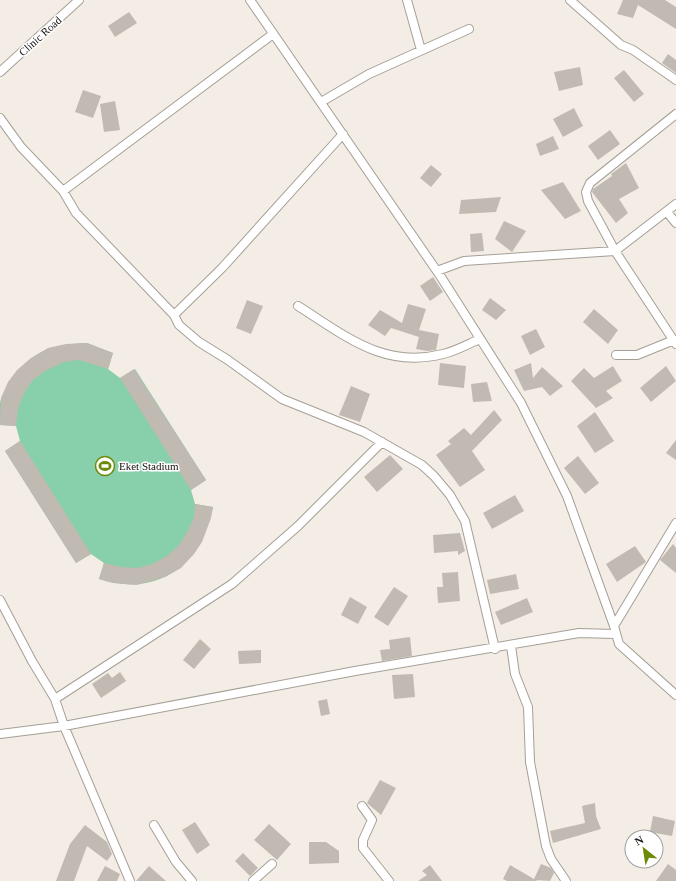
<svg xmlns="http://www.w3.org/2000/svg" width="676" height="881" viewBox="0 0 676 881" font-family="'Times New Roman',serif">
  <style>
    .green { fill: #88cfab }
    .building { fill: #c0bab2 }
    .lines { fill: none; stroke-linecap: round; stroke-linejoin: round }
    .street-casing { stroke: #a59f97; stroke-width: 10 }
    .street { stroke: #fff; stroke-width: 8 }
    .labels { text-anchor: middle; stroke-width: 3; stroke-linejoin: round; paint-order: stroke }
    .street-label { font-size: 11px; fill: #13100e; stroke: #fff }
    .poi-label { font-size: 11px; fill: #13100e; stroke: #fff; text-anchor: start }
  </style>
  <rect width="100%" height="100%" fill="#f4ede5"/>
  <!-- green -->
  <path class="green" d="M 87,343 L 113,353 L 108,369 L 120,378 L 135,369 L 206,480 L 191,490 L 195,504 L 213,507 C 201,565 158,598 99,579 L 104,563 L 91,554 L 76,563 L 5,451 L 20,441 L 16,426 L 0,425 C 0,418 0,410 0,403 C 1,396 6,390 10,384 C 28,352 52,344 87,343 Z"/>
  <!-- building -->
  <path class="building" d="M 623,0 L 665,0 L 676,7 L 676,29 L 638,5 L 633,18 L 617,14 Z
    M 129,12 L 137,23 L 115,37 L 108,26 Z
    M 668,54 L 676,60 L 676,73 L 662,63 Z
    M 580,67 L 583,85 L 559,91 L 554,72 Z
    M 624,70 L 644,94 L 634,102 L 614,78 Z
    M 83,90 L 101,96 L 93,118 L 75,112 Z
    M 115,101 L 120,130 L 104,132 L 100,104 Z
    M 574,108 L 583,126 L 563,137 L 553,119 Z
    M 610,130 L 620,144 L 598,160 L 588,146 Z
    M 553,136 L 559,149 L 540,156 L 536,144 Z
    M 626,163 L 639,188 L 619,199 L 628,213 L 616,223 L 592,192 L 593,189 L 612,176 L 611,174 Z
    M 431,165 L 442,174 L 431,187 L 420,178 Z
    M 563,182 L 581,211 L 565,219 L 541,190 Z
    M 501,197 L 496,212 L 459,214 L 461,200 Z
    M 504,221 L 526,231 L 512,252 L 495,239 Z
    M 482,233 L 484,251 L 471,252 L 470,234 Z
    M 433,277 L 443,292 L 430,301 L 420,286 Z
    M 490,298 L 506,310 L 496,320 L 482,310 Z
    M 247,300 L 263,306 L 251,334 L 236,328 Z
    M 408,304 L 426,309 L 419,330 L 439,334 L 436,350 L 427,351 L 416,349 L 419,337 L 391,328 L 385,336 L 368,325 L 380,310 L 402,323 Z
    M 594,309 L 618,330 L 608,344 L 583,322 Z
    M 536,329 L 545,347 L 530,355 L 521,336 Z
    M 87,343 L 113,353 L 108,369 L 79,360 L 64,362 L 45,371 L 32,381 L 23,395 L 18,409 L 16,426 L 0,425 L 1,398 L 8,382 L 17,370 L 31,358 L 48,348 L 66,344 Z
    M 440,363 L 466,366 L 464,388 L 438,385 Z
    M 531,363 L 533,378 L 542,367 L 563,386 L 550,396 L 542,387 L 524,391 L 514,370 Z
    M 613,366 L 622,381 L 606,391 L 613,398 L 596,408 L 571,381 L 584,368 L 594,378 Z
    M 666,366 L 676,381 L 651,402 L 640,388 Z
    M 134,369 L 206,480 L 191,490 L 120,378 Z
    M 487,382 L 492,401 L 473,402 L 471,384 Z
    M 351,386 L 370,394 L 360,422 L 339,415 Z
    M 494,410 L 502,420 L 472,451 L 485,470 L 460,487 L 436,455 L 451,444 L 448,441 L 464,428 L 471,435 Z
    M 595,412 L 614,441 L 595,453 L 577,426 Z
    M 676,440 L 676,460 L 666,453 Z
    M 20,441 L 91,554 L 76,563 L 5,451 Z
    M 390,455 L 403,469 L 377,492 L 364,477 Z
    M 578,456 L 599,483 L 585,494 L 564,468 Z
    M 515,495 L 524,511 L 492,529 L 483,513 Z
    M 195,504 L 213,507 L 211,518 L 202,542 L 194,554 L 181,568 L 165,577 L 137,585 L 113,583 L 99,579 L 104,563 L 121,567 L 138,568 L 152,564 L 167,556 L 180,544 L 188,530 L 194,517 Z
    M 460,533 L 465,551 L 458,555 L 458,551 L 434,553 L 433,535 Z
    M 673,544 L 676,548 L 676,573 L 660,560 Z
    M 635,546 L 646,562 L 617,582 L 606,564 Z
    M 458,572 L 460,601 L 438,603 L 437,587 L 443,587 L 442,573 Z
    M 516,574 L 519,589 L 490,594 L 487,580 Z
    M 394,587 L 408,596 L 388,626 L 374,617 Z
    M 350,597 L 367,607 L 358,624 L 341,615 Z
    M 527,598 L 533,612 L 501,625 L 495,612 Z
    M 410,637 L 412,656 L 382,661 L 380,650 L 390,649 L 389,640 Z
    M 200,639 L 211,649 L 194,669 L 183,660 Z
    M 261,650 L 261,663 L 239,664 L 238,651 Z
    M 120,672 L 126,681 L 101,698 L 92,684 L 108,673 L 112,678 Z
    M 413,674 L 415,697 L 394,699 L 392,675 Z
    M 327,699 L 330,714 L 321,716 L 318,701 Z
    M 380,780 L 396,788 L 381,815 L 367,803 Z
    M 595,803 L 596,816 L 601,829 L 553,843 L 550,831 L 585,823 L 582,806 Z
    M 653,816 L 675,821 L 672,836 L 650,832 Z
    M 195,822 L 210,845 L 197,854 L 182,830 Z
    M 269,824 L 291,844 L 277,860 L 254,840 Z
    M 85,825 L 107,842 L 112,854 L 107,861 L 87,846 L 74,881 L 56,881 L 70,844 Z
    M 309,842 L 326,842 L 339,851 L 339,863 L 309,864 Z
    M 243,853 L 258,868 L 250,876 L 235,861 Z
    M 541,864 L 551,868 L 554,873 L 550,881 L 535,880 L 538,881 L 507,881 L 503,879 L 510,865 L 534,879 Z
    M 668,864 L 676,870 L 676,881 L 656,881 Z
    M 430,865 L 442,881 L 418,881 L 427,875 L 422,871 Z
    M 105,866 L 120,874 L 117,881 L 97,881 Z
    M 149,866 L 166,881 L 136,881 Z"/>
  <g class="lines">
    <!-- street casing -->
    <g class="street-casing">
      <path id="street" d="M 250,0 L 441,277 L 521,403 L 567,496 L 614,626 L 619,644 L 676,695
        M 407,0 L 421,50
        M 570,0 L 621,45 L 633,50 L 676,80
        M 0,72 L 79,0
        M 321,102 L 369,74 L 469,29
        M 676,114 L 590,183 L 586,192 L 588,201 L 615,251 L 676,344
        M 0,118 L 21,147 L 63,191 L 273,34
        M 343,134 L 222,268 L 174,315 L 179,325 L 199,342 L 228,360 L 282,399 L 364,432 L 422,465 L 434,476 L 450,495 L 465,521 L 495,649
        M 63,191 L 76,213 L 174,315
        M 667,212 L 676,223
        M 437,271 L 464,261 L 615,251 L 676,204
        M 298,306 C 346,336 383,369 443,354 C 456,351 468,344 480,339
        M 616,355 L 637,355 L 674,340
        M 0,600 L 32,661 L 55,699 L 64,726 L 130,881
        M 614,626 L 676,523
        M 511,646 L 515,674 L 528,707 L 530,762 L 546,846 L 551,859 L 566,881
        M 55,699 L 232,584 L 298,526 L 382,442
        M 0,734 L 64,726 L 355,671 L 579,633 L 615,634
        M 362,806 L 372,820 L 363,840 L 363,848 L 389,881
        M 154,825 L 176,862 L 192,881
        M 253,881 L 272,864"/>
    </g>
    <!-- street -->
    <use href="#street" class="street"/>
  </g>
  <!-- icons -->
  <defs>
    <g id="stadium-ring" transform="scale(1)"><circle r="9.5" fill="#fff" stroke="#6c8a07" stroke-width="1.5"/><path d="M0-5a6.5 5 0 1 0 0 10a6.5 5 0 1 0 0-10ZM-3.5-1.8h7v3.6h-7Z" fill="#6c8a07"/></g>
  </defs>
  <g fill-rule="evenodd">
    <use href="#stadium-ring" x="105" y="466"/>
  </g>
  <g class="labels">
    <!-- street labels -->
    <g class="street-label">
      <text transform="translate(40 36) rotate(-42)" y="4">Clinic Road</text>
    </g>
    <!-- poi labels -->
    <g class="poi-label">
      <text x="119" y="470">Eket Stadium</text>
    </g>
  </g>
  <!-- north arrow -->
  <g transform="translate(644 849) rotate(330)"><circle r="19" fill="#ffffff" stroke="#a19f9f"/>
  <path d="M0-3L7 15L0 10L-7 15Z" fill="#6c8a07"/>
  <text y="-6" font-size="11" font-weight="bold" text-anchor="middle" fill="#13100e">N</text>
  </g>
</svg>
